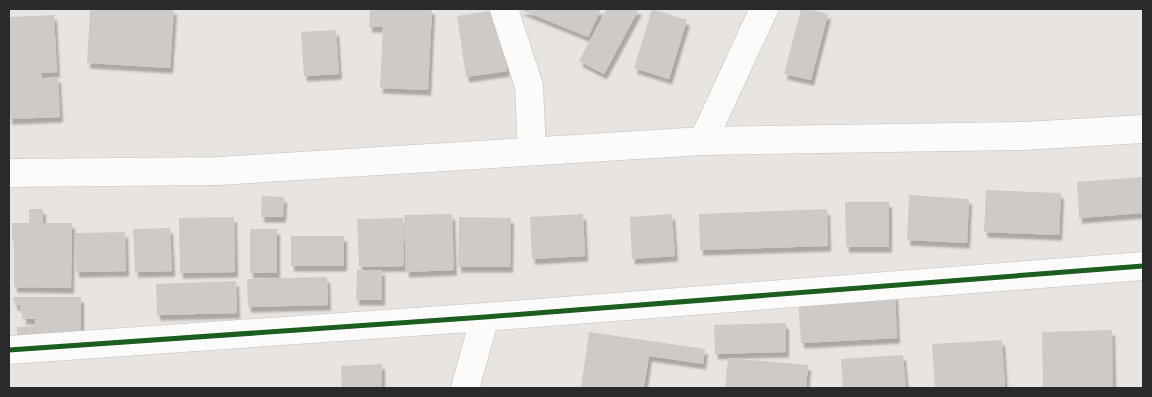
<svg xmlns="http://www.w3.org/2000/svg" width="1152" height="397" viewBox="0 0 1152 397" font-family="Signika,sans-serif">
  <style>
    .building { fill: #cdcac8; filter: url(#shadow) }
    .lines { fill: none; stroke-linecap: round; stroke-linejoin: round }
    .street-casing { stroke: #c2c1c0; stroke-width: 29 }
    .street { stroke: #fcfbfa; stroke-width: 28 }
    .cycleway-casing { stroke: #fff; stroke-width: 8 }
    .cycleway { stroke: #1b5e20; stroke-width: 5 }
  </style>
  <defs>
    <filter id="shadow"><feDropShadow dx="3" dy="5.5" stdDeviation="1" flood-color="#0004"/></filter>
  </defs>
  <rect width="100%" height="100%" fill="#e8e4e1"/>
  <!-- building -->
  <path class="building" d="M 90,9 L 174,9 L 170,68 L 87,63 Z
    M 370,9 L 432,9 L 428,90 L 380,88 L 383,27 L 369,27 Z
    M 519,9 L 601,9 L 588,37 Z
    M 607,9 L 639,9 L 604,74 L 579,61 Z
    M 652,9 L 687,20 L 669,79 L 634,68 Z
    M 801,9 L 808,9 L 828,14 L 811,80 L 784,74 Z
    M 498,10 L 507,71 L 466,77 L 457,16 Z
    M 54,15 L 57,72 L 41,73 L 42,79 L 58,77 L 60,117 L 9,119 L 9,17 Z
    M 336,30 L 339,74 L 304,76 L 301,32 Z
    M 1143,177 L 1143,213 L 1079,218 L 1077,182 Z
    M 986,190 L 1061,193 L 1059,235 L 984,232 Z
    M 909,195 L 969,199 L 967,243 L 907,240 Z
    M 262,196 L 284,197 L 283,217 L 261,217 Z
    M 845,202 L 889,202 L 889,247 L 846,247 Z
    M 29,209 L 43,209 L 43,223 L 72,223 L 71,288 L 14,287 L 14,241 L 12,241 L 12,223 L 29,223 Z
    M 827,209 L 828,246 L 700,250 L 699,214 Z
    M 452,214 L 454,270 L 406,272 L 404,215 Z
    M 583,214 L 585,256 L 532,259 L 530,217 Z
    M 672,214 L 675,256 L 632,259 L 630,217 Z
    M 234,217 L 235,272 L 180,273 L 179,218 Z
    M 459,217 L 511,218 L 510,267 L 458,267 Z
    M 403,218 L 404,266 L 359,267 L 357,219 Z
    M 170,228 L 172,271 L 135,272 L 133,229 Z
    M 250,229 L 277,229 L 277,273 L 250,273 Z
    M 125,232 L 126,271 L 76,272 L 75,233 Z
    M 291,236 L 344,236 L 344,266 L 291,266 Z
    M 357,270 L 382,270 L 382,300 L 356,300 Z
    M 327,277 L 328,305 L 248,307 L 247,279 Z
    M 236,281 L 237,313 L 157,315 L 156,284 Z
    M 895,294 L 897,338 L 801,343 L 798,299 Z
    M 13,297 L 81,297 L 81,335 L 17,336 L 17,327 L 35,326 L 35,319 L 23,319 L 23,313 L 20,313 L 20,305 L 15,305 Z
    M 786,323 L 786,352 L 715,354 L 714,325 Z
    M 1112,330 L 1113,388 L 1043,388 L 1042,332 Z
    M 589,332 L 705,349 L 703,364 L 649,356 L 644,388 L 581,388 Z
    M 1002,340 L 1005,388 L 935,388 L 932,344 Z
    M 903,355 L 906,388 L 843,388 L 841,359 Z
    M 728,358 L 808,365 L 806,388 L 725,388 Z
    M 382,364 L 382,388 L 342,388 L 341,366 Z"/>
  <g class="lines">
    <!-- street casing -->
    <g class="street-casing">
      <path id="street" d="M 504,9 L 529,86 L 532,151
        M 703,141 L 764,9
        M 9,173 L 219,171 L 703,141 L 1024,136 L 1143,129
        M 9,350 L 485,317 L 1143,266
        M 465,388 L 485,317"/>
    </g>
    <!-- street -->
    <use href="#street" class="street"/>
    <!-- cycleway casing -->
    <g class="cycleway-casing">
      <path id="cycleway" d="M 9,350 L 485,317 L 1143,266"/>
    </g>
    <!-- cycleway -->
    <use href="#cycleway" class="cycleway"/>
  </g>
  <!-- border -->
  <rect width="1152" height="397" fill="none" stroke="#2a2a2a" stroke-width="20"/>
</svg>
